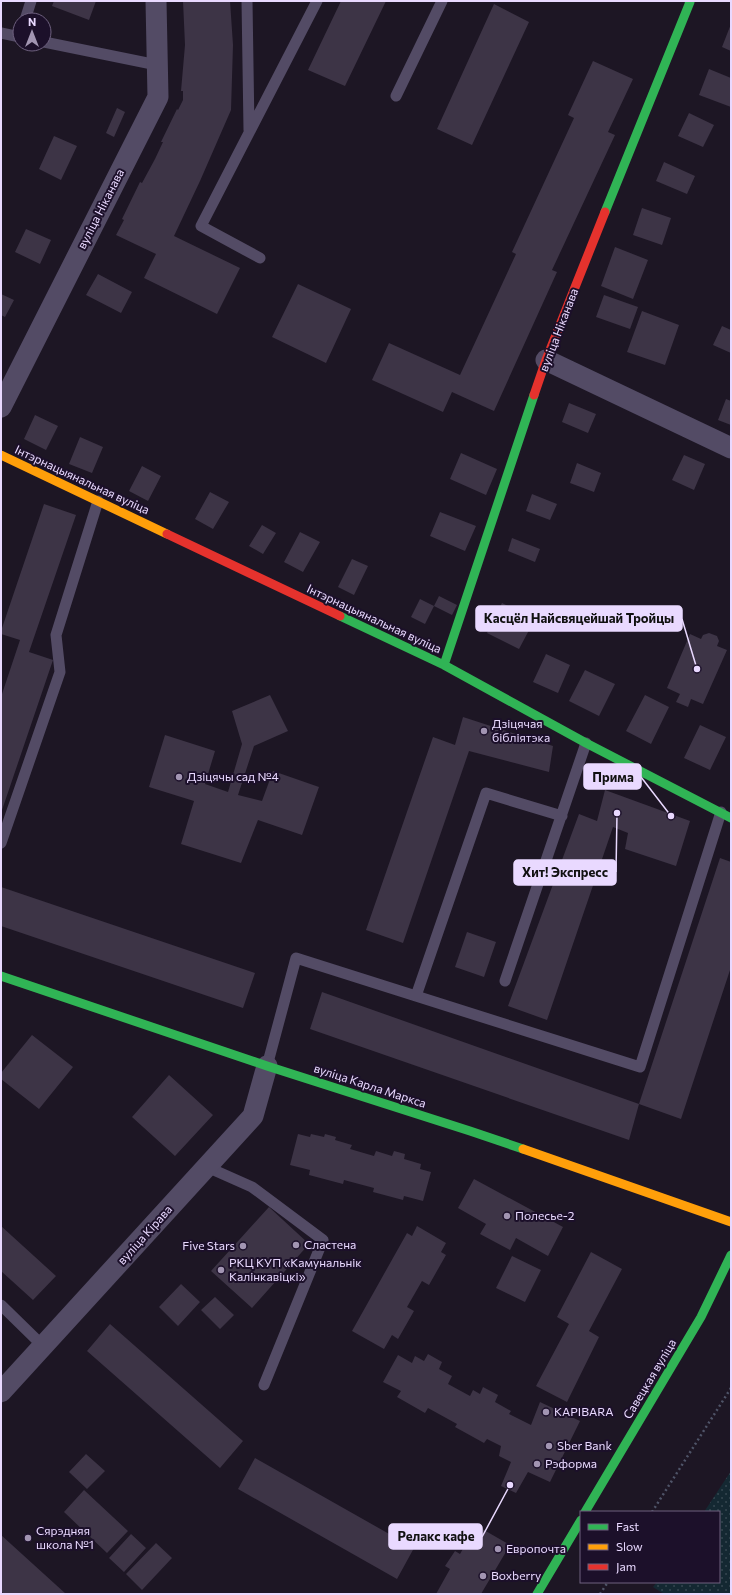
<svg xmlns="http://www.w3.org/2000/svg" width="732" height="1595" viewBox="0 0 732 1595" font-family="Commissioner,sans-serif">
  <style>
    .grass { fill: url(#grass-dots) }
    .building { fill: #3d3446 }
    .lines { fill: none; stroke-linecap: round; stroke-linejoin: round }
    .path { stroke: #4f5468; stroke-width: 2.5; stroke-dasharray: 2 3; stroke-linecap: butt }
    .lane { stroke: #534b65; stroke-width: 11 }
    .street { stroke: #534b65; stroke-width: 21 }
    .fast { stroke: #30b455; stroke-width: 9 }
    .slow { stroke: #ff9f0a; stroke-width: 9 }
    .jam { stroke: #e5322d; stroke-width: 9 }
    .poi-dot { fill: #a295b2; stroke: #1c102a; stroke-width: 1.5 }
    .labels { text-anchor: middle; stroke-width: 4; stroke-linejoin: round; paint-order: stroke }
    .street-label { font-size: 12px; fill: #e9d9ff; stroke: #1c102a }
    .poi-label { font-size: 12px; fill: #e9d9ff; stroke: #1c102a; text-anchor: start }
    .leader { fill: none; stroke: #e9d9ff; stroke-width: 1.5 }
    .callout-dot { fill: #e9d9ff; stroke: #1c102a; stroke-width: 1.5 }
    .callout { fill: #e9d9ff; stroke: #e9d9ff; stroke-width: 1.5 }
    .callout-label { font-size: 13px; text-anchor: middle; font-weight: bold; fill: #111 }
  </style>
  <defs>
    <pattern id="grass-dots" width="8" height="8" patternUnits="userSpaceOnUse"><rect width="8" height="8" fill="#142832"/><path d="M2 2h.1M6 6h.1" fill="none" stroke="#364751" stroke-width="1.8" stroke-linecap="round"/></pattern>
  </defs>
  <rect width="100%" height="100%" fill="#1d1624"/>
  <!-- grass -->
  <path class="grass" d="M 731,1471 L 731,1594 L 664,1594 L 653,1587 L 657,1582 L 719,1582 L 719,1512 L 704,1512 Z"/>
  <!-- building -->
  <path class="building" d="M 54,1 L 96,1 L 89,20 L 52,6 Z
    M 183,1 L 230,1 L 233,45 L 231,110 L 200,181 L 174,236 L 240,268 L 217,314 L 144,278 L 156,254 L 116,235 L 124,220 L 122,219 L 140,182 L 142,183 L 155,159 L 163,142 L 161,142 L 177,109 L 178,110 L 183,100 L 183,91 L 181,91 L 185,45 Z
    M 341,1 L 386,1 L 345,86 L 308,70 Z
    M 494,4 L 529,22 L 472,145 L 437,129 Z
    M 731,24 L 731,51 L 722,47 Z
    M 593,61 L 633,79 L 608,132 L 615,135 L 552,270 L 557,272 L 494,411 L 452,392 L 443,412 L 372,380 L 389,343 L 460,375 L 516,254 L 512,252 L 574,118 L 568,115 Z
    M 709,69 L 731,78 L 731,107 L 699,95 Z
    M 117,108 L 125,112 L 114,137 L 106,133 Z
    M 689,113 L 714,125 L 703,147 L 678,136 Z
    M 54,136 L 77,146 L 61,180 L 39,169 Z
    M 664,162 L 695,176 L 687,194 L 656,181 Z
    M 642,208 L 671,218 L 662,245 L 633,235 Z
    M 26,229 L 51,240 L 40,264 L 15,252 Z
    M 615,247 L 648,260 L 633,299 L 601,286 Z
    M 98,274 L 132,292 L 121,313 L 86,295 Z
    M 298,284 L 351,309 L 326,363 L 272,337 Z
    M 1,294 L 14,300 L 5,317 L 1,315 Z
    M 604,295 L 638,307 L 630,329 L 596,317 Z
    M 642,311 L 679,325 L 665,365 L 627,352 Z
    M 722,326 L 731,330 L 731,353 L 713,345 Z
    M 726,399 L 731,401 L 731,425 L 718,420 Z
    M 569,403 L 596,414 L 588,433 L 562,422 Z
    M 35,415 L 58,426 L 46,450 L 24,439 Z
    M 80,437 L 103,447 L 92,473 L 69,464 Z
    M 461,453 L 497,469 L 486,495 L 450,479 Z
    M 684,455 L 705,464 L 694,490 L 672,480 Z
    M 577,463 L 601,473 L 594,492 L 570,483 Z
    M 142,466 L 161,476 L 148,501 L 129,491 Z
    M 210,492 L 229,502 L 213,529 L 195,519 Z
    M 532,494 L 557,504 L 550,520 L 526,511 Z
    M 44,504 L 76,515 L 29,652 L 53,660 L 1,813 L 1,697 L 20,640 L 1,634 L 1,631 Z
    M 440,512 L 476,526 L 465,551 L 430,536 Z
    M 262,525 L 276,533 L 263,554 L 249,546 Z
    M 300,532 L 320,542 L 303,572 L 284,562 Z
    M 512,538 L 540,549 L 535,562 L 508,551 Z
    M 352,559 L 368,566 L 354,595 L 338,587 Z
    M 439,596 L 457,605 L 452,615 L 434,606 Z
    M 420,599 L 434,606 L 425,624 L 411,617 Z
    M 502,603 L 535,619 L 519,649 L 487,633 Z
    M 709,633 L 717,636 L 719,641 L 717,646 L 727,650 L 703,704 L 691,699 L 688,707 L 676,702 L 680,694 L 667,688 L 690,634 L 701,639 L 703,635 Z
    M 546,654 L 570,665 L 558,693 L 533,682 Z
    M 585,670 L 615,684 L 599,716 L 569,701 Z
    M 270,695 L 288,731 L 254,746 L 238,795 L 262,801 L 273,771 L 319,787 L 302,835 L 258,820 L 241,863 L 181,844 L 194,801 L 149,787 L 165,735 L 215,751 L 205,784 L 228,792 L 242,744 L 232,711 Z
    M 645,695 L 669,707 L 651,744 L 626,731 Z
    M 463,717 L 553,746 L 549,772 L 469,751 L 403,943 L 366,930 L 433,737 L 455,745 Z
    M 700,725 L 726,737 L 710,770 L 684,758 Z
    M 605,790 L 690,821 L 676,866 L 625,849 L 628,833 L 613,827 L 547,1020 L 508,1006 L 579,814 L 597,821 Z
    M 720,858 L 731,862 L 731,967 L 681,1119 L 639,1104 L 629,1140 L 310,1029 L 322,992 L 639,1104 Z
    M 1,887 L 255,973 L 243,1008 L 1,926 Z
    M 467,932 L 496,942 L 484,977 L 455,967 Z
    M 32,1035 L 73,1067 L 39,1109 L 1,1079 L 1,1073 Z
    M 169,1075 L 213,1115 L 175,1156 L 132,1117 Z
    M 298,1134 L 310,1137 L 311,1134 L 324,1137 L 325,1134 L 336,1137 L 335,1140 L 352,1145 L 350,1149 L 374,1156 L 376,1151 L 392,1156 L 394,1151 L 405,1154 L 404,1159 L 421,1164 L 420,1169 L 431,1172 L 423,1201 L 404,1196 L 403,1200 L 373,1192 L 374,1188 L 344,1180 L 343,1184 L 309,1175 L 310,1170 L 290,1165 Z
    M 474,1179 L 563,1227 L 548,1256 L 516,1238 L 510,1250 L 480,1234 L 486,1224 L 458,1208 Z
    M 269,1207 L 309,1244 L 252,1308 L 211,1271 Z
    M 1,1226 L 56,1276 L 33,1300 L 1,1271 Z
    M 417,1226 L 446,1243 L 441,1252 L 446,1255 L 429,1285 L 422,1281 L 407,1307 L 414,1311 L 398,1339 L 392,1335 L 384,1349 L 352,1331 L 407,1233 L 412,1236 Z
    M 591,1252 L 622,1269 L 589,1331 L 599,1337 L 567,1402 L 536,1386 L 569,1324 L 557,1317 Z
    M 512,1256 L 541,1270 L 525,1302 L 496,1288 Z
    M 181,1284 L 200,1302 L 178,1326 L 159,1307 Z
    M 215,1297 L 234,1315 L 220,1329 L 201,1310 Z
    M 110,1324 L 243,1441 L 220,1468 L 87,1351 Z
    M 428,1354 L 442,1362 L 439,1369 L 452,1376 L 448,1384 L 470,1396 L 473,1390 L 480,1394 L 483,1387 L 498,1395 L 495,1402 L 511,1411 L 509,1414 L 531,1425 L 540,1402 L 580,1421 L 550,1482 L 528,1472 L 516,1493 L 501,1486 L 511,1462 L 499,1456 L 501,1446 L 487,1439 L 484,1443 L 455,1427 L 457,1424 L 428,1408 L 425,1413 L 397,1397 L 401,1391 L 383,1382 L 398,1355 L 412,1363 L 415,1356 L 424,1361 Z
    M 86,1454 L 105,1471 L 87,1489 L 69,1472 Z
    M 255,1458 L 414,1548 L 397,1579 L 238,1489 Z
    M 84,1490 L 128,1531 L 107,1553 L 64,1512 Z
    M 477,1526 L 510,1545 L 481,1594 L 436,1594 L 450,1569 L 445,1566 L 455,1551 L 460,1554 L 464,1547 L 460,1544 L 469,1529 L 473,1531 Z
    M 131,1534 L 146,1548 L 124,1572 L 109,1558 Z
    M 1,1535 L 66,1594 L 4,1594 L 1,1591 Z
    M 156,1543 L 172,1558 L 142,1590 L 126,1574 Z"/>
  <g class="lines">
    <!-- path -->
    <path class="path" d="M 652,1512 L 731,1388
      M 600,1594 L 608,1582"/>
    <!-- lane -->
    <path class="lane" d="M 247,1 L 249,130
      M 25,20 L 31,1
      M 1,33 L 20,37
      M 44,42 L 157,65
      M 396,96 L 442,1
      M 260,258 L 201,226 L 317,1
      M 1,843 L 60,672 L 56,635 L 98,501
      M 505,981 L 586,743
      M 416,996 L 486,793 L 562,816
      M 267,1066 L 296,958 L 640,1067 L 721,812
      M 207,1167 L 252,1187 L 323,1240 L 264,1385
      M 1,1305 L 44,1347"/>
    <!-- street -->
    <path class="street" d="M 546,360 L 731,448
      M 1,407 L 158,97 L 156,1
      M 1,1392 L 253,1116 L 267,1066"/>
    <!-- fast -->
    <path class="fast" d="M 605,212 L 690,2 L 689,1
      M 340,616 L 444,665 L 586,743 L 731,818
      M 444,665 L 534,395
      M 1,976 L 267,1066 L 470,1131 L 523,1149
      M 585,1512 L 701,1317 L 731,1255
      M 537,1594 L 581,1520"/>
    <!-- slow -->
    <path class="slow" d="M 1,455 L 167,534
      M 523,1149 L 731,1222"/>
    <!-- jam -->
    <path class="jam" d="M 534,395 L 546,360 L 605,212
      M 167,534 L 340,616"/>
  </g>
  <!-- markers -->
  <g class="poi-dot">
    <circle cx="484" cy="731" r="4"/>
    <circle cx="179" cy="777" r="4"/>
    <circle cx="507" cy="1216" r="4"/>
    <circle cx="296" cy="1245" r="4"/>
    <circle cx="243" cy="1246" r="4"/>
    <circle cx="221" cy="1270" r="4"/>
    <circle cx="546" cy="1412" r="4"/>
    <circle cx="549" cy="1446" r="4"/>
    <circle cx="537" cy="1464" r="4"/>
    <circle cx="28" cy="1538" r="4"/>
    <circle cx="498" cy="1549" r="4"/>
    <circle cx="483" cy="1576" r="4"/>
  </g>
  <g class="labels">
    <!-- street labels -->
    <g class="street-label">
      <text transform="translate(101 209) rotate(-63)" y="4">вуліца Ніканава</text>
      <text transform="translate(559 330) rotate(-69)" y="4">вуліца Ніканава</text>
      <text transform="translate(82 480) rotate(25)" y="4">Інтэрнацыянальная вуліца</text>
      <text transform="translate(374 619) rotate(25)" y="4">Інтэрнацыянальная вуліца</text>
      <text transform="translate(370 1086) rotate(18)" y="4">вуліца Карла Маркса</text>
      <text transform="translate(145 1235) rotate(-48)" y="4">вуліца Кірава</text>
      <text transform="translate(650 1379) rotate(-59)" y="4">Савецкая вуліца</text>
    </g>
    <!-- poi labels -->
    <g class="poi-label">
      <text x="492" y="728">Дзіцячая<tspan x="492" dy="14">бібліятэка</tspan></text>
      <text x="187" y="781">Дзіцячы сад №4</text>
      <text x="515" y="1220">Полесье-2</text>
      <text x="304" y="1249">Сластена</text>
      <text x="235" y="1250" text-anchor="end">Five Stars</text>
      <text x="229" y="1267">РКЦ КУП «Камунальнік<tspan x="229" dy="14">Калінкавіцкі»</tspan></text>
      <text x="554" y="1416">KAPIBARA</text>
      <text x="557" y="1450">Sber Bank</text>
      <text x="545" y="1468">Рэформа</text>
      <text x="36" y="1535">Сярэдняя<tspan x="36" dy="14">школа №1</tspan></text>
      <text x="506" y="1553">Европочта</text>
      <text x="491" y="1580">Boxberry</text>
    </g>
  </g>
  <!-- callouts -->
  <path class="leader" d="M697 669L682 619M671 816L641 777M617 813L616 872M510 1485L482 1537"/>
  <g class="callout-dot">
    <circle cx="697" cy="669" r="4"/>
    <circle cx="671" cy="816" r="4"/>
    <circle cx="617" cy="813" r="4"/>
    <circle cx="510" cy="1485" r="4"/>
  </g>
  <g class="callout">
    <rect x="476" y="606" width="206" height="25" rx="4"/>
    <rect x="584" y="764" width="57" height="25" rx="4"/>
    <rect x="514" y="860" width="102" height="25" rx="4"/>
    <rect x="389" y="1524" width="93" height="25" rx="4"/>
  </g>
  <g class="callout-label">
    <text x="579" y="623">Касцёл Найсвяцейшай Тройцы</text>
    <text x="613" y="782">Прима</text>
    <text x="565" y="877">Хит! Экспресс</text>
    <text x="436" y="1541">Релакс кафе</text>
  </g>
  <!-- border -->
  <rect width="732" height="1595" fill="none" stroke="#e9d9ff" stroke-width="4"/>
  <!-- legend -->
  <rect x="580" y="1511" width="140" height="72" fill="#1c102a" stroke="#6e607f"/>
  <rect x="588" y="1524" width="20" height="6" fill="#30b455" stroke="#6e607f"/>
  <text x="616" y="1531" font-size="12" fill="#e9d9ff">Fast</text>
  <rect x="588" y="1544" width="20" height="6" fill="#ff9f0a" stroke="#6e607f"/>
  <text x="616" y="1551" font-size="12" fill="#e9d9ff">Slow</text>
  <rect x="588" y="1564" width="20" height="6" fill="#e5322d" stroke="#6e607f"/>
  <text x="616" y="1571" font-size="12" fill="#e9d9ff">Jam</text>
  <!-- north arrow -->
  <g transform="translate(32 32)"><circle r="19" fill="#1c102a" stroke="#6e607f"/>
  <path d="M0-3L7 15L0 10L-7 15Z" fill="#a295b2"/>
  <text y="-6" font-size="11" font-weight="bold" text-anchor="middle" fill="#e9d9ff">N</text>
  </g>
</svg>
